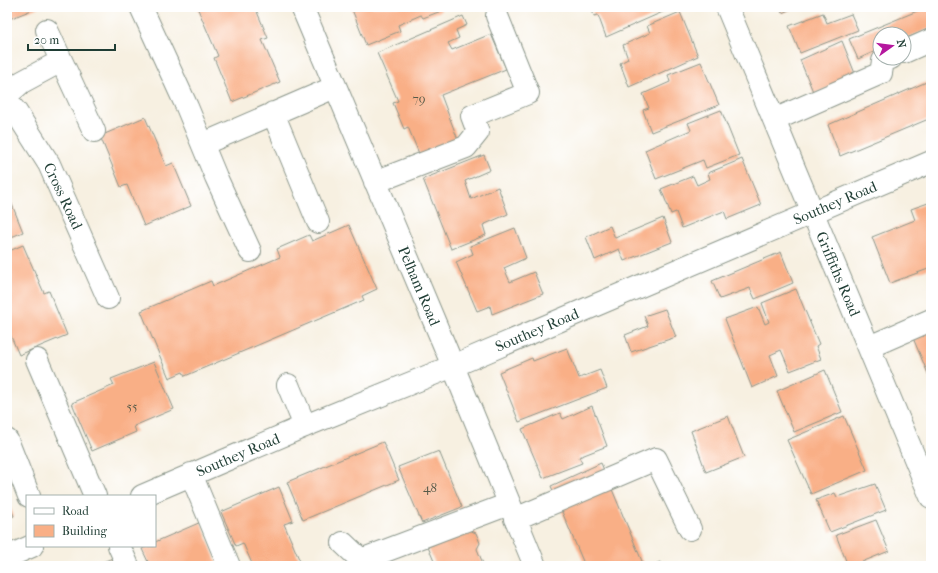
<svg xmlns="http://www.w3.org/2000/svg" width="938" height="573" viewBox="0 0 938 573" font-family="'IM FELL French Canon',serif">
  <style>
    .building { fill: #f9af86 }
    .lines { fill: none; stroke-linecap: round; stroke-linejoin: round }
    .minor-casing { stroke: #8b968a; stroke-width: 24 }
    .minor { stroke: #fff; stroke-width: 22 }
    .labels { text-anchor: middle; stroke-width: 3.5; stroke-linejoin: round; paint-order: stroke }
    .number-label { font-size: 13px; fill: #565a48 }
    .street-label { font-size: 15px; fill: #1f3d34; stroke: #fff }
  </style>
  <rect width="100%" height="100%" fill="#fff"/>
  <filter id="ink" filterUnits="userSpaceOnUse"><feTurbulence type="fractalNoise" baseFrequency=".025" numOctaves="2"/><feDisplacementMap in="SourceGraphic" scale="8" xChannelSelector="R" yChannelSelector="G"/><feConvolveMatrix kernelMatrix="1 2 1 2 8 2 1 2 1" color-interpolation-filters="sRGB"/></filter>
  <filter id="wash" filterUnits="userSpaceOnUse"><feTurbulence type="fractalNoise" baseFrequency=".012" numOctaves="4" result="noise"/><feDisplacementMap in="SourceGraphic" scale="16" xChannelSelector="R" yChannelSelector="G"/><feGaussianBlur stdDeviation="0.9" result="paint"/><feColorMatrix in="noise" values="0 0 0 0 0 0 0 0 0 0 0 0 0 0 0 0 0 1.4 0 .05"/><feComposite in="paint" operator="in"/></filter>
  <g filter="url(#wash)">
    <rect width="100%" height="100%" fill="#f7f0e1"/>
    <g id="blocks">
      <!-- building -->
      <path class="building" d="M 7,7 L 39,7 L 7,20 Z
        M 197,7 L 255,7 L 268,38 L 262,40 L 280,82 L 232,102 L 214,58 L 218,56 Z
        M 351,7 L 440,7 L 441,11 L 423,18 L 421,15 L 398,25 L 400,31 L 366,45 Z
        M 591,7 L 674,7 L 606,37 L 598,15 L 594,16 Z
        M 779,7 L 796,7 L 782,13 Z
        M 927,7 L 931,7 L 931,28 L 904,39 L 904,34 L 880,34 L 880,49 L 858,59 L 849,39 Z
        M 680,12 L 698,56 L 629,87 L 620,63 L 628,59 L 623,45 L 650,33 L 647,26 Z
        M 823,13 L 827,23 L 851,14 L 858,30 L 800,53 L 789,26 Z
        M 463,16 L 467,25 L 456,30 L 459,38 L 448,43 L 452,50 L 491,34 L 506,69 L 441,95 L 458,140 L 420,156 L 408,127 L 404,129 L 393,103 L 398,101 L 377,53 Z
        M 842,41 L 856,76 L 814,94 L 800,60 Z
        M 701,62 L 719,105 L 651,132 L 643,110 L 649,108 L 643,94 L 670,82 L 668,75 Z
        M 931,80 L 931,118 L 840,156 L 828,125 Z
        M 721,110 L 739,155 L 706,168 L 703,160 L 656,179 L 645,150 L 691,130 L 688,123 Z
        M 145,117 L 166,166 L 173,163 L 191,206 L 144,226 L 127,185 L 121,187 L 100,136 Z
        M 484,155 L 490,170 L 465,181 L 471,199 L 498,187 L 508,214 L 483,225 L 486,235 L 451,249 L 423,179 Z
        M 742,159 L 761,205 L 727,219 L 724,211 L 682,228 L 676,212 L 671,214 L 661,189 L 693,176 L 697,185 L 710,179 L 708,173 Z
        M 7,192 L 23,232 L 7,239 Z
        M 931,202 L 931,268 L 890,283 L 872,237 L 915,220 L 911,209 Z
        M 663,218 L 672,242 L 624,261 L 619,249 L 595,260 L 586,237 L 610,226 L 615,238 Z
        M 349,225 L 377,289 L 362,296 L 364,300 L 185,376 L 183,372 L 169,378 L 141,311 L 211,281 L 213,286 L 280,257 L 277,249 L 309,235 L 312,241 Z
        M 515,228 L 526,258 L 504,268 L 510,282 L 534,272 L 543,294 L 492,314 L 490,306 L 477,311 L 456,262 L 473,254 L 470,246 Z
        M 23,245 L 44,293 L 49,291 L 67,335 L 19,355 L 7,327 L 7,252 Z
        M 781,252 L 793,283 L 755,299 L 750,288 L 720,299 L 712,281 Z
        M 796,289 L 819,344 L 816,346 L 821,359 L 790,371 L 781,350 L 770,355 L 778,376 L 752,388 L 725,319 L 758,307 L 765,324 L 769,322 L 762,303 Z
        M 665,309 L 676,337 L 631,352 L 625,335 L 648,326 L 644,316 Z
        M 931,331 L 931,381 L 913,338 Z
        M 567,348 L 579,378 L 600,370 L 607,388 L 519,422 L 499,372 L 532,358 L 533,361 Z
        M 154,362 L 174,409 L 134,426 L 136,432 L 92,451 L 72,403 L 114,385 L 111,379 Z
        M 825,370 L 842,412 L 794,432 L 777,391 Z
        M 592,406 L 607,446 L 579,457 L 582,463 L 543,478 L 522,429 L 560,413 L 563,419 Z
        M 728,416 L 744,457 L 706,472 L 691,431 Z
        M 844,416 L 867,470 L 811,494 L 787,440 Z
        M 383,442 L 399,480 L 303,520 L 287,482 Z
        M 439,451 L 462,507 L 422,523 L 398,467 Z
        M 601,463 L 644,566 L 585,566 L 551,486 Z
        M 875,484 L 886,510 L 830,532 L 816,500 L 835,493 L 837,497 Z
        M 279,487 L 293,521 L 284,524 L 302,566 L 253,566 L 243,543 L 236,546 L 221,512 Z
        M 7,500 L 14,516 L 7,519 Z
        M 876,520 L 889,551 L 852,566 L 848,566 L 836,535 Z
        M 201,522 L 218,566 L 150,566 L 142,549 L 147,546 L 155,546 L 155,542 Z
        M 469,530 L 476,533 L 480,543 L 477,549 L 484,566 L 436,566 L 428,547 Z
        M 115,557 L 119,566 L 93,566 Z
        M 660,562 L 662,566 L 650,566 Z"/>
    </g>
  </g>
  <g filter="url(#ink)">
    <use href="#blocks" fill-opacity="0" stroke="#8b968a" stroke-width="1"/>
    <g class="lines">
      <!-- minor casing -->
      <g class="minor-casing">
        <path id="minor" d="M 141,7 L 187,107 L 216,177 L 250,251
          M 302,7 L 453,366 L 535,566
          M 727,7 L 931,497
          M 47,30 L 94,131
          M 904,52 L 931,40
          M 7,95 L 22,82 L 61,61
          M 7,101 L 16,112 L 49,164 L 108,298
          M 273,113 L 318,222
          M 774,120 L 881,73 L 883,61 L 891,58
          M 203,144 L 335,87
          M 375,182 L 466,147 L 478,132 L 472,116 L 528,93 L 497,16
          M 869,347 L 931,320
          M 37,360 L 95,496
          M 288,385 L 305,426
          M 7,440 L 29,496
          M 191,474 L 229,566
          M 142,496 L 305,426 L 453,366 L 931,162
          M 515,519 L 656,459 L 690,529
          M 343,543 L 361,560 L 509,504
          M 119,546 L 128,566
          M 7,557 L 32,546"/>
      </g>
      <!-- minor -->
      <use href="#minor" class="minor"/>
    </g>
  </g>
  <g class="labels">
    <!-- number labels -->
    <g class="number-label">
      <text x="419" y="103">79</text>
      <text x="132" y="411">55</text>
      <text x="430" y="492">48</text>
    </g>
    <!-- street labels -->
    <g class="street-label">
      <text transform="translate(63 196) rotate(65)" y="5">Cross Road</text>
      <text transform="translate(835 203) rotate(-23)" y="5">Southey Road</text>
      <text transform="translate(838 274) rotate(67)" y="5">Griffiths Road</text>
      <text transform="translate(419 286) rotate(67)" y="5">Pelham Road</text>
      <text transform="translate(537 330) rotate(-23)" y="5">Southey Road</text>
      <text transform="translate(238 455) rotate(-23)" y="5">Southey Road</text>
    </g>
  </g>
  <!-- margin -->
  <rect width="938" height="573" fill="none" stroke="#fff" stroke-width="24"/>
  <!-- legend -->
  <rect x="26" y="495" width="130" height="52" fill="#ffffff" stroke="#a5b1ae"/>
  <rect x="34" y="508" width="20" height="6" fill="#ffffff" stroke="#a5b1ae"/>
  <text x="62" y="515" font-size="12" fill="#1f3d34">Road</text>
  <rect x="34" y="525" width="20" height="12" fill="#f9af86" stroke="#a5b1ae"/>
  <text x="62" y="535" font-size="12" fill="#1f3d34">Building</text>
  <!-- north arrow -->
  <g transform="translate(892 46) rotate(76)"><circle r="19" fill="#ffffff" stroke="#a5b1ae"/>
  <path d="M0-3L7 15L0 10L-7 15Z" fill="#b5179e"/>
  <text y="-6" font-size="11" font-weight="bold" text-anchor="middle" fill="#1f3d34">N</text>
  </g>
  <!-- scale -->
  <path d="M28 44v6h87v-6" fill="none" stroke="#1f3d34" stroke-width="2"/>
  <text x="34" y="44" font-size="12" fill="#1f3d34" stroke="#ffffff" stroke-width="3" paint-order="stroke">20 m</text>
</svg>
